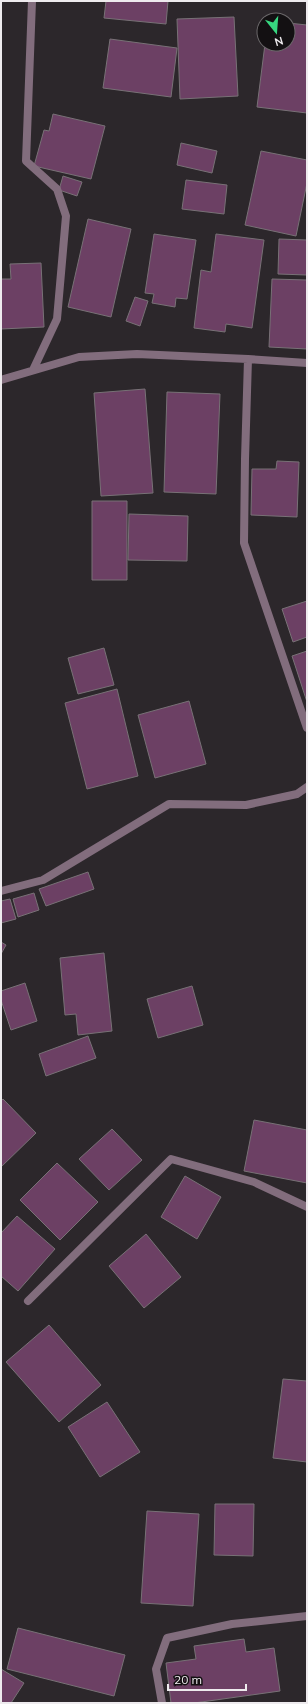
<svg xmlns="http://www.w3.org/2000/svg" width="308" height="1704" viewBox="0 0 308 1704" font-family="Mulish,sans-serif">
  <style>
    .building { fill: #6c4064; stroke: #787176 }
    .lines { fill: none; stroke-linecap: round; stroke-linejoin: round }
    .minor { stroke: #826d7d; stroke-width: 8 }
  </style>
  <rect width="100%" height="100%" fill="#2c272b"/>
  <!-- building -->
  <path class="building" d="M 106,1 L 168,1 L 166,24 L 104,18 Z
    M 234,17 L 238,96 L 180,99 L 177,19 Z
    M 288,23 L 307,25 L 307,113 L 257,107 L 265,44 L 288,44 Z
    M 110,39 L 177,48 L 171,97 L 103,88 Z
    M 53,114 L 105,126 L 91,179 L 34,166 L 44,130 L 49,131 Z
    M 181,143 L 217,151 L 212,173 L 177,165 Z
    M 261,151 L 307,160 L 307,183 L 296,236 L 245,225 Z
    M 63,176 L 82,182 L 77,196 L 59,190 Z
    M 186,180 L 227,185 L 224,214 L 182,209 Z
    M 88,219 L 131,229 L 111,317 L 68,307 Z
    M 154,234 L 196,240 L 187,299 L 176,298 L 175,307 L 152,303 L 154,294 L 145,293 Z
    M 216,234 L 264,240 L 252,328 L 226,324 L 225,332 L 194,328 L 201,270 L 211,272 Z
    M 279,239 L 307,240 L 307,275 L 278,274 Z
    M 41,263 L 44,327 L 1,329 L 1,279 L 11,279 L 10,264 Z
    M 272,279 L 307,280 L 307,349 L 269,347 Z
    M 135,297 L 148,301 L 140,326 L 126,321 Z
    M 145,389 L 153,493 L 101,496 L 94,393 Z
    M 167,392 L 220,394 L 216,494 L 164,492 Z
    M 277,461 L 299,462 L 297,517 L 251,515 L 252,469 L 276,469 Z
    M 92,501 L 127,501 L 127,580 L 92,580 Z
    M 129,514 L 188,516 L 187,561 L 128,560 Z
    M 307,601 L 307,637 L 293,642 L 282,609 Z
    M 104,648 L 114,685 L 78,694 L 68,658 Z
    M 307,651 L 307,702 L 292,656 Z
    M 117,689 L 138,776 L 87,789 L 65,703 Z
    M 189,701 L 206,764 L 155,778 L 138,715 Z
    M 88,872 L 94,889 L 46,906 L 39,889 Z
    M 34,893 L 39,910 L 18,917 L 13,899 Z
    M 10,899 L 16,919 L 1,923 L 1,901 Z
    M 1,942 L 6,945 L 1,954 Z
    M 104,953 L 112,1031 L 78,1035 L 76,1014 L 65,1015 L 60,958 Z
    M 25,983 L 37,1021 L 11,1030 L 1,1000 L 1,991 Z
    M 192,986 L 203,1025 L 158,1038 L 147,999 Z
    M 88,1036 L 96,1058 L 46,1076 L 39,1054 Z
    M 3,1099 L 36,1133 L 1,1167 L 1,1101 Z
    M 254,1120 L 307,1130 L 307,1183 L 244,1171 Z
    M 112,1129 L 142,1160 L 109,1190 L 79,1159 Z
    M 57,1163 L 98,1202 L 60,1240 L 20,1200 Z
    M 185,1176 L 221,1197 L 197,1239 L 161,1217 Z
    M 17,1216 L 55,1249 L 18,1291 L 1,1276 L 1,1233 Z
    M 146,1234 L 181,1277 L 144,1308 L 109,1266 Z
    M 49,1325 L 101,1385 L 59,1422 L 6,1362 Z
    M 283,1379 L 307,1381 L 307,1462 L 273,1458 Z
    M 107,1402 L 140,1452 L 100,1477 L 68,1427 Z
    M 215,1504 L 254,1504 L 253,1556 L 214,1555 Z
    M 147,1511 L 199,1514 L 193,1606 L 141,1603 Z
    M 18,1628 L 125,1655 L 114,1696 L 7,1669 Z
    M 244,1639 L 246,1652 L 274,1648 L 280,1691 L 194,1703 L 171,1703 L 166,1663 L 196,1659 L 194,1646 Z
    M 1,1669 L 24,1683 L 11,1703 L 1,1703 Z"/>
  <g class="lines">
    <!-- minor -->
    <path class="minor" d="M 32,1 L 26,161 L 57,189 L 66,216 L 57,319 L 33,370
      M 248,359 L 245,459 L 244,543 L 307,728
      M 1,380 L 79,357 L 137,354 L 248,359 L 307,363
      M 1,891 L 43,880 L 169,804 L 246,805 L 297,794 L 307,787
      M 28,1301 L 171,1159 L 254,1182 L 307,1207
      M 162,1703 L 156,1669 L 167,1638 L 232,1624 L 307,1616"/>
  </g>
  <!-- border -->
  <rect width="308" height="1704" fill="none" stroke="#eeebee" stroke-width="4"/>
  <!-- north arrow -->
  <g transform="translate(276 32) rotate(163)"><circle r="19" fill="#131012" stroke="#6b686a"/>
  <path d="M0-3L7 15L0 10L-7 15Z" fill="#37d880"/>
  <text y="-6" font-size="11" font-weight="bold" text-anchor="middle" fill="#eeebee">N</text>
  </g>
  <!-- scale -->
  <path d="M168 1684v6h78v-6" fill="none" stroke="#eeebee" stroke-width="2"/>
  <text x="174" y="1684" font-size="12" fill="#eeebee" stroke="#131012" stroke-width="3" paint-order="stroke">20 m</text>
</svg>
